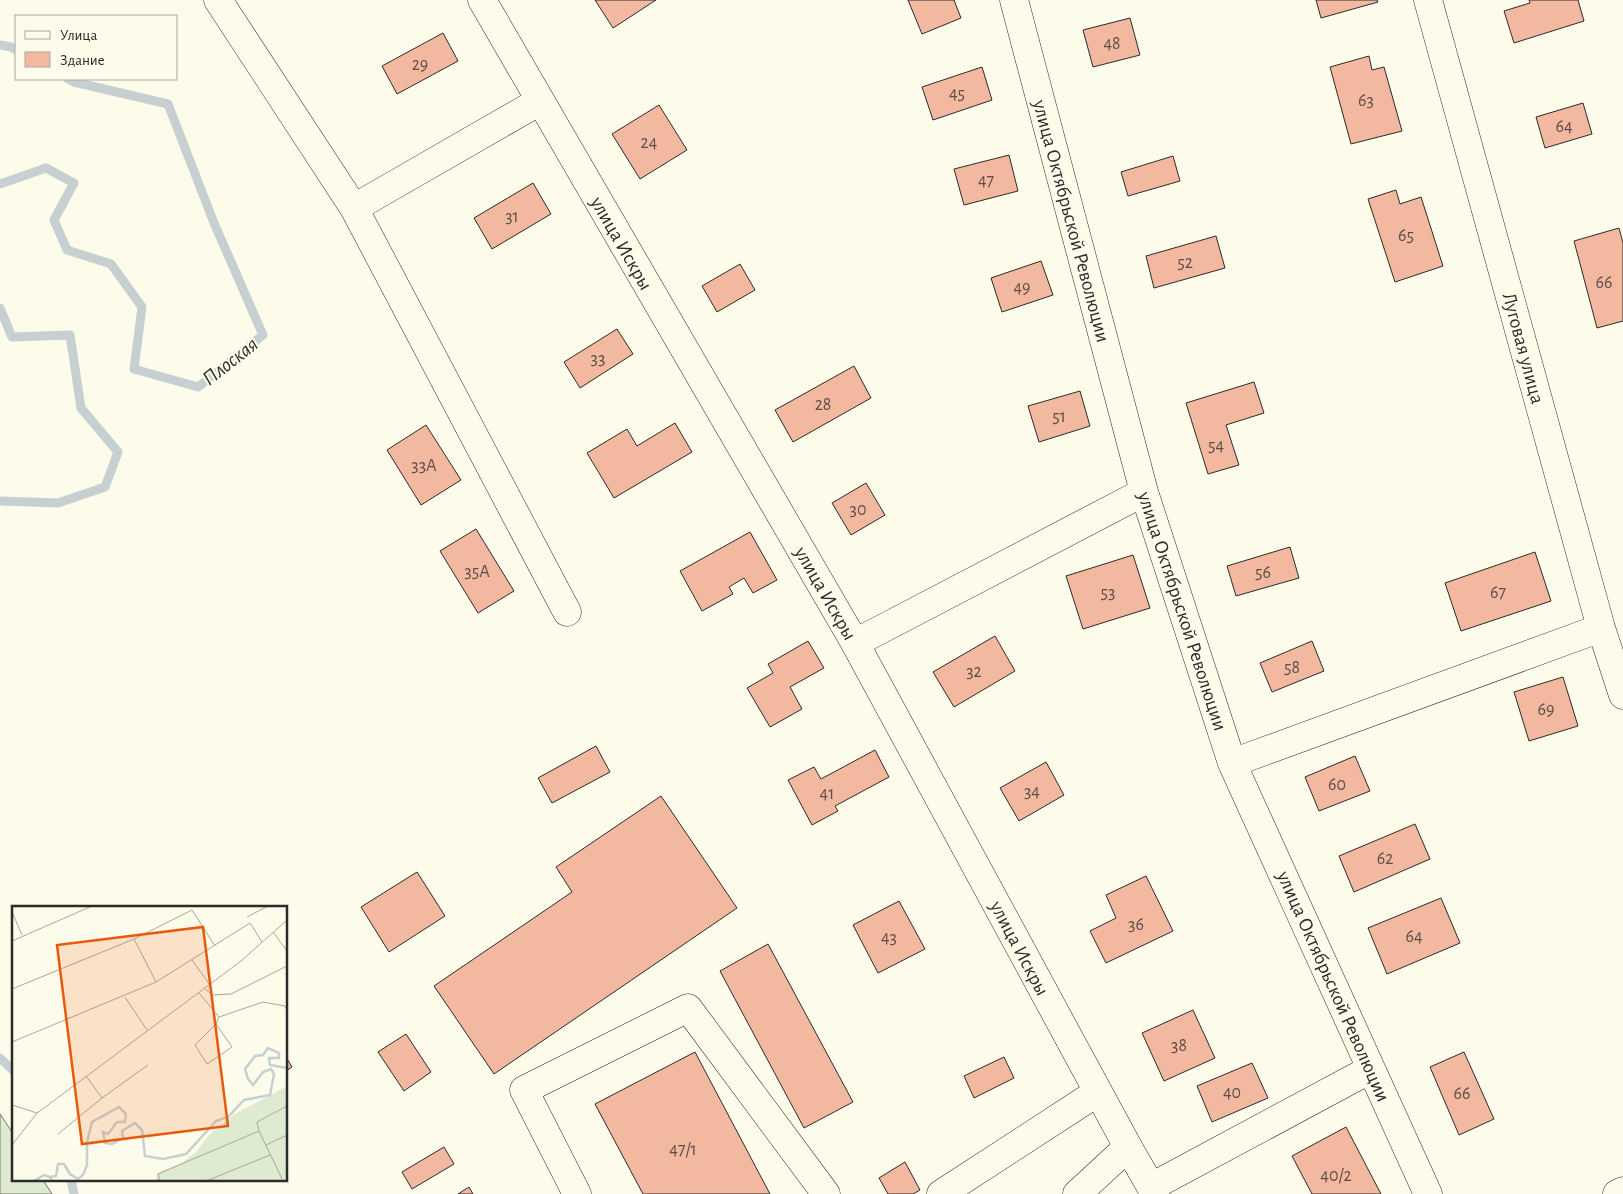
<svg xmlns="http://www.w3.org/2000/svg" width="1623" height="1194" viewBox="0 0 1623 1194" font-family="'Alegreya Sans',sans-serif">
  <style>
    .green { fill: #deebd1; stroke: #74746e }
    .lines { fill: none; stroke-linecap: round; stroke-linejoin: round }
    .stream { stroke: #c7d0d0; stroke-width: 9 }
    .building { fill: #f2b8a0; stroke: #2b2b2b }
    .minor-casing { stroke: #2b2b2b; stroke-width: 29 }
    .major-casing { stroke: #2b2b2b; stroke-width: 29 }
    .minor { stroke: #fdfbea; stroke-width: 28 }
    .major { stroke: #fdfbea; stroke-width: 28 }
    .labels { text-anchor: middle; stroke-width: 4; stroke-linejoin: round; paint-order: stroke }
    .number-label { font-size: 18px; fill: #5d4e48 }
    .street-label { font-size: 20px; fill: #2b2b2b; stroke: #fdfbea }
    .water-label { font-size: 21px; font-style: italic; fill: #2b2b2b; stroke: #fdfbea }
    .inset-river { fill: none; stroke: #c7d0d0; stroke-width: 2.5 }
    .inset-road { fill: none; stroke: #a9a89e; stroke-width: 1 }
    .view { fill: #e8590c; fill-opacity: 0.15; stroke: #e8590c; stroke-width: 2.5 }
    .inset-edge { fill: none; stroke: #2b2b2b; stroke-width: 2.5 }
  </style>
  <rect width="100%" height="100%" fill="#fdfbea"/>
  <!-- green -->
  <path class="green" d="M 0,1114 L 14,1135 L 14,1180 L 43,1180 L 52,1194 L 0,1194 Z"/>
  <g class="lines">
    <!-- stream -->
    <path class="stream" d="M 0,45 L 11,47 L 16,50
      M 0,184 L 46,168 L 74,183 L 54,220 L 67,250 L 111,264 L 142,307 L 134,369 L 198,387 L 263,335 L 214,223 L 168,104 L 74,82 L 68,79
      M 0,308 L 12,337 L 70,335 L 81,408 L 118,452 L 105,487 L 58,503 L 0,501
      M 0,1058 L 14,1071
      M 71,1180 L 74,1194"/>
  </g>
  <!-- building -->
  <path class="building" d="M 595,0 L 656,0 L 613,28 Z
    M 908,0 L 954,0 L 961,18 L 922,34 Z
    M 1316,0 L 1377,0 L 1378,2 L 1321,18 Z
    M 1529,0 L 1578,0 L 1584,21 L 1514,43 L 1504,11 L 1530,3 Z
    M 1130,18 L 1140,55 L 1093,67 L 1083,30 Z
    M 443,33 L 458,61 L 397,94 L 382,66 Z
    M 1369,56 L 1372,70 L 1384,67 L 1402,131 L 1351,144 L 1330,67 Z
    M 982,67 L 992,100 L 933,120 L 922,87 Z
    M 1583,103 L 1592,134 L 1545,148 L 1536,117 Z
    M 659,105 L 687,150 L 640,179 L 612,134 Z
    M 1009,155 L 1018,191 L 964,205 L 954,169 Z
    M 1173,156 L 1180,181 L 1128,196 L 1121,172 Z
    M 533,183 L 551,214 L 492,249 L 474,218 Z
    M 1396,190 L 1400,204 L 1421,197 L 1443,266 L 1395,282 L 1368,199 Z
    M 1619,228 L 1623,243 L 1623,321 L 1597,328 L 1574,241 Z
    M 1216,236 L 1225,268 L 1154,288 L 1146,256 Z
    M 1041,261 L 1053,295 L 1002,312 L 991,278 Z
    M 740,264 L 755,290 L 717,312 L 702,286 Z
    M 617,329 L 633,354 L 580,388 L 564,362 Z
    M 854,366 L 871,398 L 793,442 L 775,410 Z
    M 1254,382 L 1264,413 L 1226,425 L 1239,465 L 1208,474 L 1186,403 Z
    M 1080,391 L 1090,426 L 1039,442 L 1028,406 Z
    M 675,423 L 692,452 L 614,498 L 587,453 L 627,429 L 637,446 Z
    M 426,425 L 461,480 L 421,505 L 387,450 Z
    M 866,483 L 885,515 L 851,535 L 832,503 Z
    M 476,529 L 514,591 L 478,613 L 440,551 Z
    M 750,532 L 777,580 L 753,593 L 744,578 L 729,587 L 733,594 L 702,611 L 680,571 Z
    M 1290,547 L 1299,578 L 1236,596 L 1227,566 Z
    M 1535,552 L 1551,601 L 1461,631 L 1445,583 Z
    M 1133,555 L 1150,608 L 1083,629 L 1066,576 Z
    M 995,636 L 1015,671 L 954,707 L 933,672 Z
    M 808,641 L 824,668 L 790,687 L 802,709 L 770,727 L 747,688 L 773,673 L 768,664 Z
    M 1312,641 L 1324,671 L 1272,692 L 1260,663 Z
    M 1563,677 L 1578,726 L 1529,741 L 1514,692 Z
    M 596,746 L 610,772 L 552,803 L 538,778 Z
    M 875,750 L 889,777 L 835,806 L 838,811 L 812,825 L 788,780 L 814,767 L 821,779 Z
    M 1355,756 L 1370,791 L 1319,811 L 1305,777 Z
    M 1046,762 L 1064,795 L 1019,821 L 1000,788 Z
    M 661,796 L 737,908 L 494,1074 L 434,986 L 572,892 L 556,867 Z
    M 1415,824 L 1430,859 L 1354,892 L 1339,856 Z
    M 417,872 L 445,916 L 389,952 L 361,907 Z
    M 1146,876 L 1173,931 L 1106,963 L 1090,931 L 1116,918 L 1106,895 Z
    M 1441,898 L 1460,943 L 1387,974 L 1368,928 Z
    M 899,901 L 925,949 L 878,973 L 853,925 Z
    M 768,944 L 853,1102 L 804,1128 L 720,971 Z
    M 1193,1010 L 1215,1058 L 1164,1081 L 1142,1033 Z
    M 406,1034 L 431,1072 L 404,1091 L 378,1052 Z
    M 695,1052 L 770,1194 L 643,1194 L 595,1104 Z
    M 1464,1052 L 1494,1119 L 1459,1135 L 1430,1067 Z
    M 286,1057 L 292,1067 L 286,1071 Z
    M 1004,1057 L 1014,1078 L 974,1098 L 964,1076 Z
    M 1252,1063 L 1268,1098 L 1212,1122 L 1197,1086 Z
    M 1346,1127 L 1381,1194 L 1312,1194 L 1292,1156 Z
    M 444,1147 L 454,1164 L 412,1189 L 402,1172 Z
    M 905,1162 L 920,1190 L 913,1194 L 888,1194 L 879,1178 Z
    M 469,1187 L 473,1194 L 458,1194 Z"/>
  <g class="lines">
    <!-- minor casing -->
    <g class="minor-casing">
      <path id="minor" d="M 218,0 L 354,208 L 567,612
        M 1014,0 L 1144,492 L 1232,763 L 1428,1194
        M 1428,0 L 1601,628 L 1623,695
        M 354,208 L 540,101
        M 855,643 L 1144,492
        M 1232,763 L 1601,628
        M 1151,1187 L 1371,1069
        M 577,1194 L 524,1090 L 688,1008 L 826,1194
        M 941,1194 L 1098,1092
        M 1077,1194 L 1128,1147
        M 1617,1194 L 1623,1191"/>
    </g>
    <!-- major casing -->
    <g class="major-casing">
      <path id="major" d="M 482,0 L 855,643 L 1128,1147 L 1155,1194"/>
    </g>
    <!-- minor -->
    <use href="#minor" class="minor"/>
    <!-- major -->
    <use href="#major" class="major"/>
  </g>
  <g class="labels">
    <!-- number labels -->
    <g class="number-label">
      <text x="1112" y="49">48</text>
      <text x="420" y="70">29</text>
      <text x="957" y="99">45</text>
      <text x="1366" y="106">63</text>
      <text x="1564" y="132">64</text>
      <text x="649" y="148">24</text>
      <text x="986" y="186">47</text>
      <text x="512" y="222">31</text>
      <text x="1406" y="241">65</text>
      <text x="1185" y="268">52</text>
      <text x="1604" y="288">66</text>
      <text x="1022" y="293">49</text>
      <text x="598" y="364">33</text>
      <text x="823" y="410">28</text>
      <text x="1059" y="422">51</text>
      <text x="1216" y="451">54</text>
      <text x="424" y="471">33А</text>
      <text x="858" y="515">30</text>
      <text x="477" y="577">35А</text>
      <text x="1263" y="578">56</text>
      <text x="1108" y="598">53</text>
      <text x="1498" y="598">67</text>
      <text x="1292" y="673">58</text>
      <text x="974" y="677">32</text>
      <text x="1546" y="715">69</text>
      <text x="1337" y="790">60</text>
      <text x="1032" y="797">34</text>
      <text x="827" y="799">41</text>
      <text x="1385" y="864">62</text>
      <text x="1136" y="930">36</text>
      <text x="1414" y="942">64</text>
      <text x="889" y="943">43</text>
      <text x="1179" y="1051">38</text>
      <text x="1232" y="1098">40</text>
      <text x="1462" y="1099">66</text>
      <text x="683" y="1155">47/1</text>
      <text x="1336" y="1181">40/2</text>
    </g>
    <!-- street labels -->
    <g class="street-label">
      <text transform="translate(1072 221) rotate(75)" y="7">улица Октябрьской Революции</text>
      <text transform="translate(622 243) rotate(60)" y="7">улица Искры</text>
      <text transform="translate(1524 348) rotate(75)" y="7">Луговая улица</text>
      <text transform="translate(826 593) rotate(60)" y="7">улица Искры</text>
      <text transform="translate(1183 611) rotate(72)" y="7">улица Октябрьской Революции</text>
      <text transform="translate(1020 948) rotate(62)" y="7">улица Искры</text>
      <text transform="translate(1334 986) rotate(66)" y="7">улица Октябрьской Революции</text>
    </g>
    <!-- water labels -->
    <g class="water-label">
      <text transform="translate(230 361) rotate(-38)" y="7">Плоская</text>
    </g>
  </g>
  <!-- overview -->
  <g transform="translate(12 906)">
    <rect width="275" height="275" fill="#fdfbea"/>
    <path d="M 275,180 L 275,275 L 144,275 L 145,267 L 171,256 L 185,245 L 195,231 L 221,209 Z" fill="#deebd1"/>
    <path class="inset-river" d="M 22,275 L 32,269 L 38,271M 40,275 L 38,271 L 44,270 L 46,258 L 52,258 L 58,268 L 66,273 L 71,269 L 75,259 L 75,236 L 80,216 L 107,201 L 114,208 L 113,216 L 105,216 L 96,228 L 91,226 L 93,237 L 100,238 L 111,232 L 110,225 L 123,217 L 130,224 L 133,250 L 151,253 L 174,248 L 204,215 L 216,211 L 232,194 L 258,189 L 262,168 L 259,163 L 251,166 L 241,179 L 236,173 L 233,163 L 243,150 L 251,149 L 256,142 L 267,147 L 267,152 L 257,152 L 258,159 L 275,162"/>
    <path class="inset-road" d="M 0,6 L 10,29M 235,11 L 256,0M 261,26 L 275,45M 122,33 L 144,76M 0,35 L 80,0M 180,54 L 198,79M 0,83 L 122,33 L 180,4 L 203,40M 193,83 L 201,89 L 219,88 L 275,60M 187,87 L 207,111 L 251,96 L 273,100 L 275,104M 113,91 L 135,124M 204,118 L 220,141 L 195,158 L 183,139 L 204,118 L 207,111M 0,136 L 144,76 L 238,17 L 250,36M 74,170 L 90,192M 0,199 L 25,207 L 32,202 L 229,55 L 275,14M 247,225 L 271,275M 46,228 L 90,192 L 136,159M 0,239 L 25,207M 254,239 L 275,229M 148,275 L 146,268 L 247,225 L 245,216 L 275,200M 194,275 L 258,249"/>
    <path class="view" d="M 191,21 L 216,220 L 70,238 L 45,39 Z"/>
    <rect width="275" height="275" class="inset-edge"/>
  </g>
  <!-- legend -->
  <rect x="15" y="15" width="162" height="65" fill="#fdfbea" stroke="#a9a89e"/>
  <rect x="25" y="31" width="25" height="8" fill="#fdfbea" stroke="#a9a89e"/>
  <text x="60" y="40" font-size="15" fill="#2b2b2b">Улица</text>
  <rect x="25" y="52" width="25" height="15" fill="#f2b8a0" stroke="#a9a89e"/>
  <text x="60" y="65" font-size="15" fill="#2b2b2b">Здание</text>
</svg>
